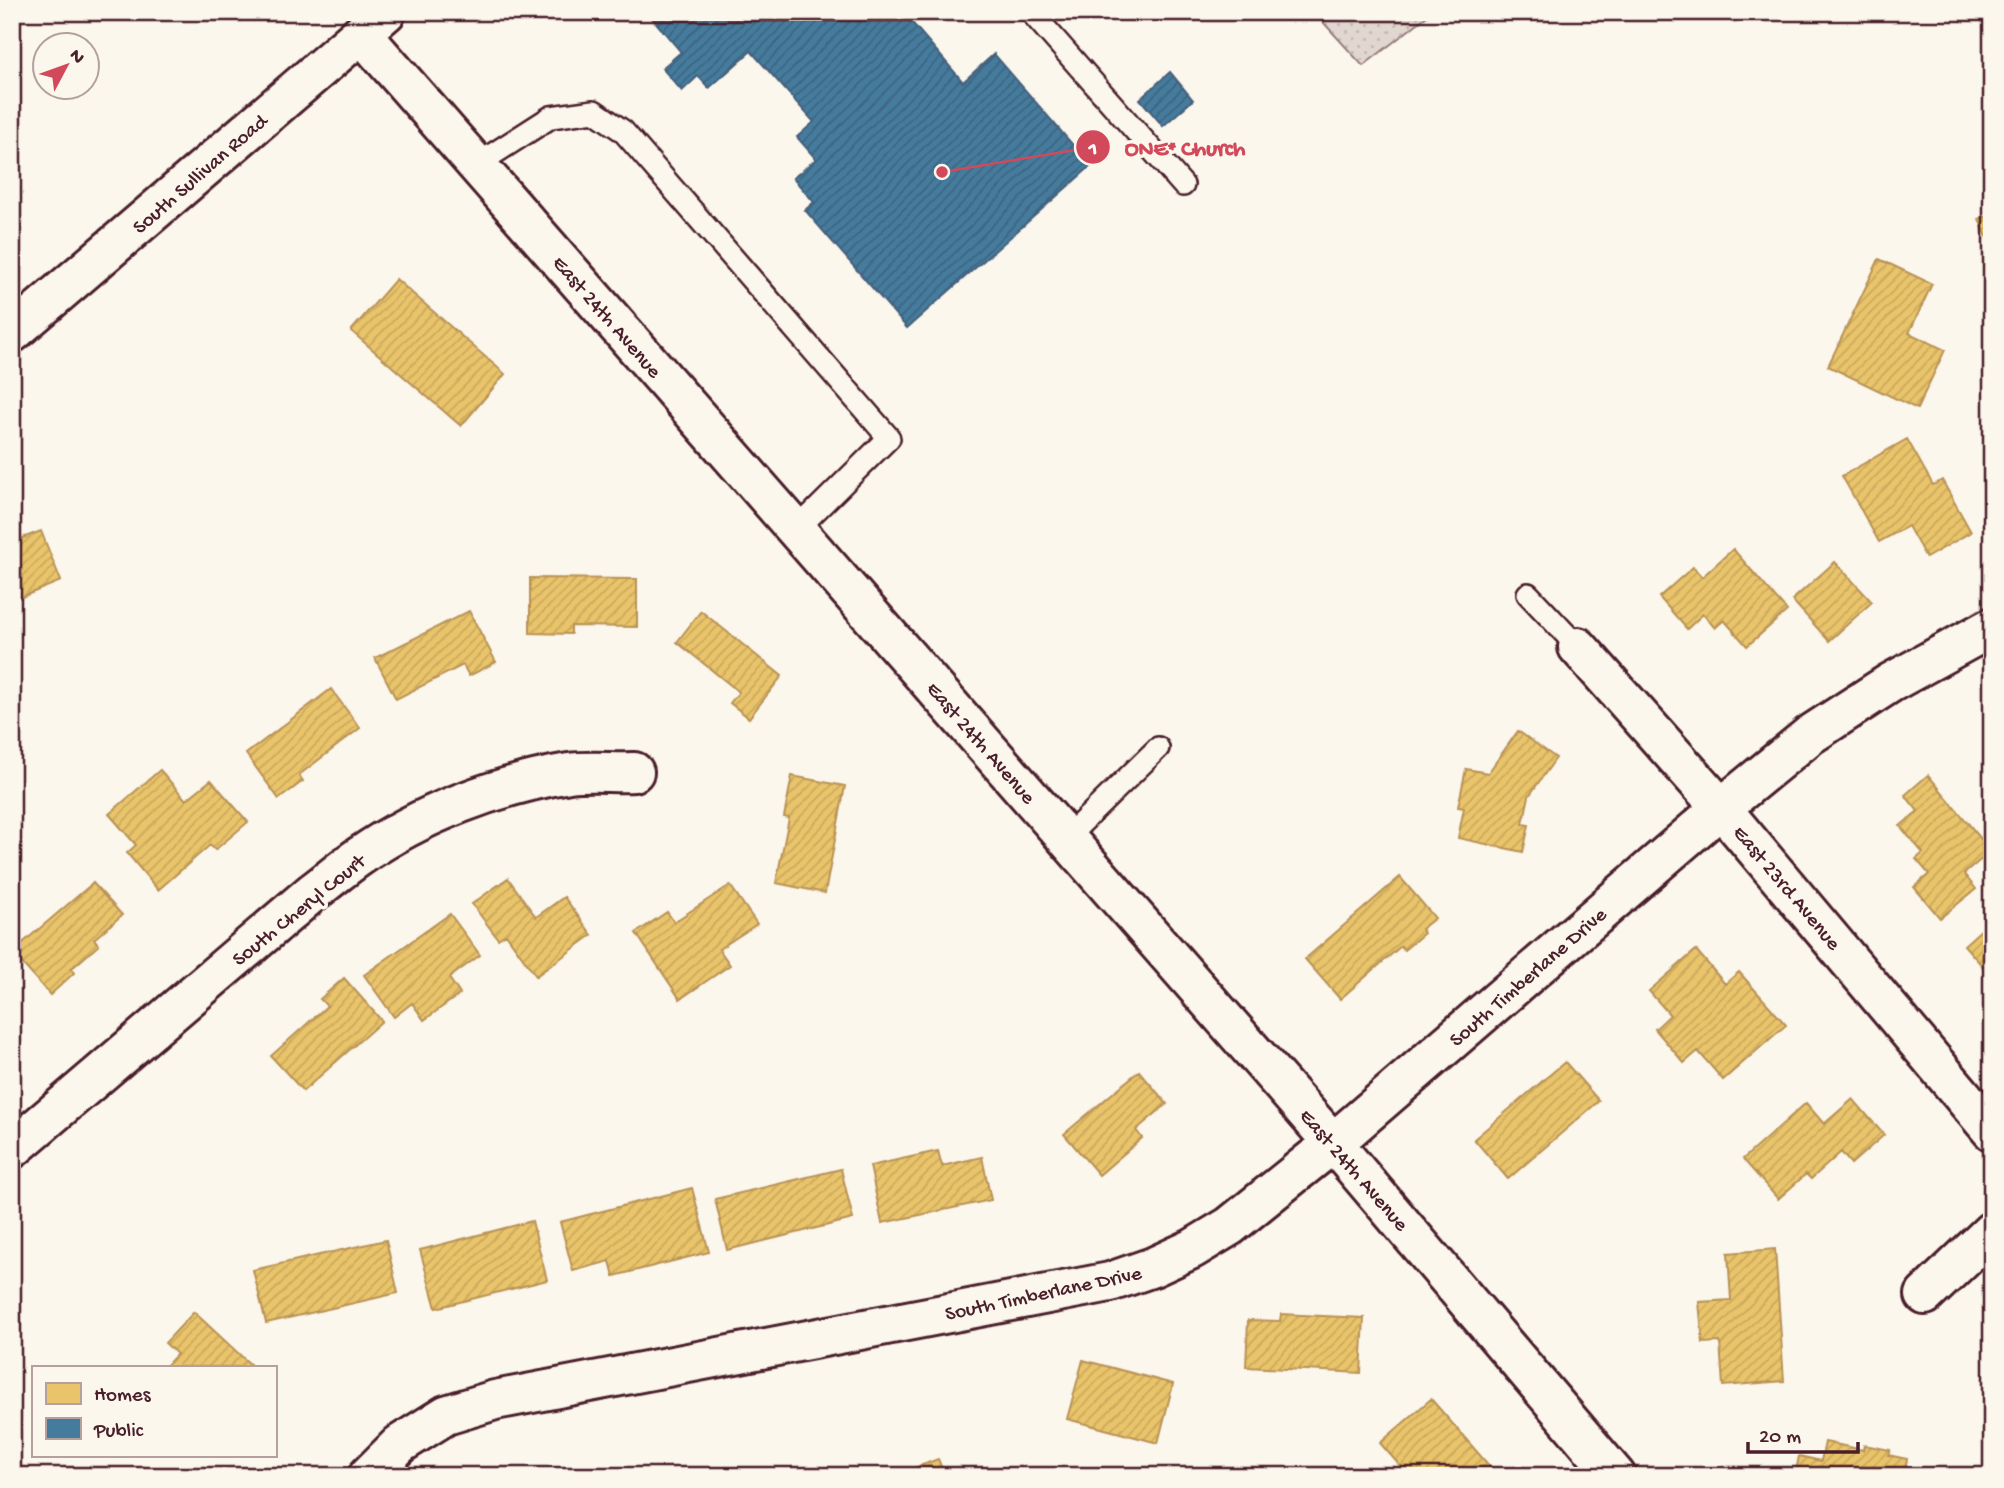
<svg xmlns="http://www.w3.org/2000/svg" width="2004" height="1488" viewBox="0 0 2004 1488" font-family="'Gochi Hand',sans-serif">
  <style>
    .park { fill: url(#park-dots); stroke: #967b7e; stroke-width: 2 }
    .homes { fill: url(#homes-hatch); stroke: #b99257; stroke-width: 2 }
    .public { fill: url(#public-hatch); stroke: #465f7b; stroke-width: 2 }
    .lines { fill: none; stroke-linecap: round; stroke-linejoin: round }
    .lane-casing { stroke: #4a1f2b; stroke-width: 26 }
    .street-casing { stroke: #4a1f2b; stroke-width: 44 }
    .secondary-casing { stroke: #4a1f2b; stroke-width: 44 }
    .lane { stroke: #fbf7ec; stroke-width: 21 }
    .street { stroke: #fbf7ec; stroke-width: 38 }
    .secondary { stroke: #fbf7ec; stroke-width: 38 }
    .labels { text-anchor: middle; stroke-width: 7; stroke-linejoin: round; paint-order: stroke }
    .street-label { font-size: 21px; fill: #4a1f2b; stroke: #fbf7ec }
    .leader { fill: none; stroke: #d1495b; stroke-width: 2.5 }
    .callout-dot { fill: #d1495b; stroke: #fbf7ec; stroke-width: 2.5 }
    .mark-label { font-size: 21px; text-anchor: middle; font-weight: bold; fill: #fff }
    .callout-label { font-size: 23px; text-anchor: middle; font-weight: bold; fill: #d1495b; stroke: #fbf7ec; stroke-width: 7; stroke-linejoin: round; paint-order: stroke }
  </style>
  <defs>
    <pattern id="park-dots" width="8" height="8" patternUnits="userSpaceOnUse" patternTransform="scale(1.75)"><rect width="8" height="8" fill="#e2d7d0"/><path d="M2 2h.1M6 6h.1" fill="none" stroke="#c3b8b3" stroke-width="1.8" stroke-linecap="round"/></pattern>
    <pattern id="homes-hatch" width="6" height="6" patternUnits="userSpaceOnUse" patternTransform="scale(1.75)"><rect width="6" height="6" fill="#e9c46a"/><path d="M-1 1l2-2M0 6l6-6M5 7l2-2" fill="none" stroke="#c9a85c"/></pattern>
    <pattern id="public-hatch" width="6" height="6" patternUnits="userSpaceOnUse" patternTransform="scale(1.75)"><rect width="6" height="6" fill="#457b9d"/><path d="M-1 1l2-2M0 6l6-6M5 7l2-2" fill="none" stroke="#3c6480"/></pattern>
  </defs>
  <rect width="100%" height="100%" fill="#fbf7ec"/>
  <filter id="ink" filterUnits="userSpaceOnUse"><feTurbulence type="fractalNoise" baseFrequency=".0143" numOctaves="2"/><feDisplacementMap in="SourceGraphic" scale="14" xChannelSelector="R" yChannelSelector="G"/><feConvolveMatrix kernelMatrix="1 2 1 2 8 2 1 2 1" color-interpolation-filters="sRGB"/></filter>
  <g filter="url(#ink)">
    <!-- park -->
    <path class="park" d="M 1332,12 L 1432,12 L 1363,66 L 1323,22 Z"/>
    <!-- homes -->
    <path class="homes" d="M 1992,214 L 1992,249 L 1979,219 Z
      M 1879,259 L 1932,284 L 1909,333 L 1945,350 L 1917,409 L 1828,366 Z
      M 396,279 L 505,374 L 461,426 L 351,331 Z
      M 1907,439 L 1933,485 L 1942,480 L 1971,532 L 1926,558 L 1908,526 L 1879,542 L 1842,476 Z
      M 41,531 L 61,581 L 12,601 L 12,542 Z
      M 1733,549 L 1787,611 L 1747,646 L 1724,620 L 1715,628 L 1703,614 L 1687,629 L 1659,597 L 1693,567 L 1702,577 Z
      M 1835,562 L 1872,602 L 1829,641 L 1792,600 Z
      M 530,578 L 637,579 L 637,627 L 571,626 L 571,634 L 530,633 Z
      M 469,611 L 496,662 L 469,676 L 463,665 L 396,699 L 375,658 Z
      M 701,611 L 782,676 L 749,718 L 730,703 L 739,692 L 677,642 Z
      M 331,689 L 360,728 L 299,775 L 303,781 L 279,799 L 246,754 Z
      M 1518,731 L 1556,758 L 1529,796 L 1523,824 L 1529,825 L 1523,852 L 1458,838 L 1464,808 L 1458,807 L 1466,769 L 1488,773 Z
      M 160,770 L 186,800 L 211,780 L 248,822 L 215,850 L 210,845 L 158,890 L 127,853 L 136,845 L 109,814 Z
      M 1928,775 L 1991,851 L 1964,874 L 1976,889 L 1940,918 L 1914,887 L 1929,874 L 1916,859 L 1923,853 L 1900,826 L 1918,811 L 1905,795 Z
      M 792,776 L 845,786 L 825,893 L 776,883 L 789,818 L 784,817 Z
      M 1400,877 L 1435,918 L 1421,929 L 1424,933 L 1404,950 L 1401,946 L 1340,999 L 1305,959 Z
      M 508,878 L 536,917 L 564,897 L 592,935 L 536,976 L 506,934 L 498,939 L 472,904 Z
      M 93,883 L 122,915 L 94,939 L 99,945 L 71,969 L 74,973 L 50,995 L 12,952 Z
      M 730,885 L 757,924 L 719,949 L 730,965 L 680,999 L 636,933 L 667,912 L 674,922 Z
      M 450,914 L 480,955 L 449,978 L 460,994 L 424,1020 L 412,1003 L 394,1017 L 364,975 Z
      M 1992,920 L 1992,977 L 1964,945 Z
      M 1696,950 L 1725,984 L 1739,972 L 1786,1025 L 1723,1080 L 1698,1051 L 1684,1063 L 1655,1029 L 1670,1015 L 1649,991 Z
      M 344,978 L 382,1021 L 303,1091 L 271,1056 L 327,1006 L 320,999 Z
      M 1565,1062 L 1599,1101 L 1508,1179 L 1474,1139 Z
      M 1139,1071 L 1167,1104 L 1136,1130 L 1142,1138 L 1099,1175 L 1064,1134 Z
      M 1853,1099 L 1884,1135 L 1851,1164 L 1841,1152 L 1811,1179 L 1806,1174 L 1778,1199 L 1743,1159 L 1806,1103 L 1824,1124 Z
      M 938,1151 L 942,1166 L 982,1157 L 991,1200 L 882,1223 L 870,1166 Z
      M 841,1169 L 853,1219 L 727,1250 L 715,1199 Z
      M 692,1188 L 709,1252 L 614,1276 L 610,1261 L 573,1271 L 560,1222 Z
      M 532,1221 L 547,1280 L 436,1308 L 420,1250 Z
      M 386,1240 L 398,1293 L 266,1323 L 253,1270 Z
      M 1775,1249 L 1784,1381 L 1723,1386 L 1720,1342 L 1703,1343 L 1699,1302 L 1731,1300 L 1728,1253 Z
      M 194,1312 L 253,1367 L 165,1367 L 177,1354 L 165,1343 Z
      M 1281,1314 L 1364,1318 L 1361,1373 L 1246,1367 L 1248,1320 L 1280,1321 Z
      M 1083,1360 L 1173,1384 L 1158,1443 L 1067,1419 Z
      M 1431,1399 L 1498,1476 L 1409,1476 L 1380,1443 Z
      M 1825,1442 L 1863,1450 L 1864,1445 L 1890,1450 L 1888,1455 L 1907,1459 L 1904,1476 L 1795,1476 L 1799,1456 L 1821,1461 Z
      M 938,1459 L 945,1476 L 893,1476 Z
      M 142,1466 L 163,1476 L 137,1476 Z"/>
    <!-- public -->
    <path class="public" d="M 647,12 L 903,12 L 963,82 L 994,54 L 1091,166 L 907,328 L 805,210 L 814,202 L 793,178 L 816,159 L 797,137 L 814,122 L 751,51 L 709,88 L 698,76 L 682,91 L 662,68 L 681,52 Z
      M 1170,72 L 1193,100 L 1163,126 L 1140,99 Z"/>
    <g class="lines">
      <!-- lane casing -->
      <g class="lane-casing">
        <path id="lane" d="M 1031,12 L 1183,185
          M 476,165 L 551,117 L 594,111 L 623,131 L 889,438 L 796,530
          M 1528,594 L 1578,647
          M 1066,838 L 1158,748"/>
      </g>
      <!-- street casing -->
      <g class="street-casing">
        <path id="street" d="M 361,33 L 1333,1143 L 1616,1476
          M 1578,647 L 1721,808 L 1992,1131
          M 12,1149 L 313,892 C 329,880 344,867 360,856 C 420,814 498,785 569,773 C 590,770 613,773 634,772
          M 1925,1295 L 1992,1231
          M 368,1476 L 400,1444 L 446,1415 L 495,1400 L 1110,1282 L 1153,1267 L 1192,1249 L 1230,1226 L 1333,1143 L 1721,808 L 1810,735 L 1890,683 L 1992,627"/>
      </g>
      <!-- secondary casing -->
      <g class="secondary-casing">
        <path id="secondary" d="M 12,333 L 386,12"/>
      </g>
      <!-- lane -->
      <use href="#lane" class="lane"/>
      <!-- street -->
      <use href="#street" class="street"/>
      <!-- secondary -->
      <use href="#secondary" class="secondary"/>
    </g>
  </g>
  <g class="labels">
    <!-- street labels -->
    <g class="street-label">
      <text transform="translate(199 173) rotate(-41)" y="7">South Sullivan Road</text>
      <text transform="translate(608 316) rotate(49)" y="7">East 24th Avenue</text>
      <text transform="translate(982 742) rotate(49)" y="7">East 24th Avenue</text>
      <text transform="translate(1788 887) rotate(50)" y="7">East 23rd Avenue</text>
      <text transform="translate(298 909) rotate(-39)" y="7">South Cheryl Court</text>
      <text transform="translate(1527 976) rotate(-41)" y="7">South Timberlane Drive</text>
      <text transform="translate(1355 1169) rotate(49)" y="7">East 24th Avenue</text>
      <text transform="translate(1043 1292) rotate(-12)" y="7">South Timberlane Drive</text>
    </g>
  </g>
  <!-- callouts -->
  <path class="leader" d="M942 172L1093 147"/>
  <g class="callout-dot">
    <circle cx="942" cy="172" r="7"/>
    <circle cx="1093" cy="147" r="18"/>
  </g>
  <g class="mark-label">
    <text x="1093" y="154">1</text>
  </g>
  <g class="callout-label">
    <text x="1185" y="155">ONE* Church</text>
  </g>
  <!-- margin -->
  <rect width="2004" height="1488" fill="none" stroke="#fbf7ec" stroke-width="42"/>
  <rect x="21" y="21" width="1962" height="1446" fill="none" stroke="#4a1f2b" stroke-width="2.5" filter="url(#ink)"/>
  <!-- legend -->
  <rect x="32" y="1366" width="245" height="91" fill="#fbf7ec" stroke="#b4a19f" stroke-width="2"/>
  <rect x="46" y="1383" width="35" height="21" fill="#e9c46a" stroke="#b4a19f" stroke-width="2"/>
  <text x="94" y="1400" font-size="21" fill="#4a1f2b">Homes</text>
  <rect x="46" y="1418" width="35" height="21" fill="#457b9d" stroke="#b4a19f" stroke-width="2"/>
  <text x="94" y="1436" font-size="21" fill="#4a1f2b">Public</text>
  <!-- north arrow -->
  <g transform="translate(66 66) rotate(49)"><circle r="33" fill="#fbf7ec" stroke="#b4a19f" stroke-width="2"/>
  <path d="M0-5L12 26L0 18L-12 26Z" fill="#d1495b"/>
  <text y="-10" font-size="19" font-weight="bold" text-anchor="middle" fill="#4a1f2b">N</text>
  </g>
  <!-- scale -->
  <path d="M1748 1442v10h110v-10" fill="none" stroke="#4a1f2b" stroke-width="3.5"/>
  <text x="1759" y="1442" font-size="21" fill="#4a1f2b" stroke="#fbf7ec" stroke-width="5" paint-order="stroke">20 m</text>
</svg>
